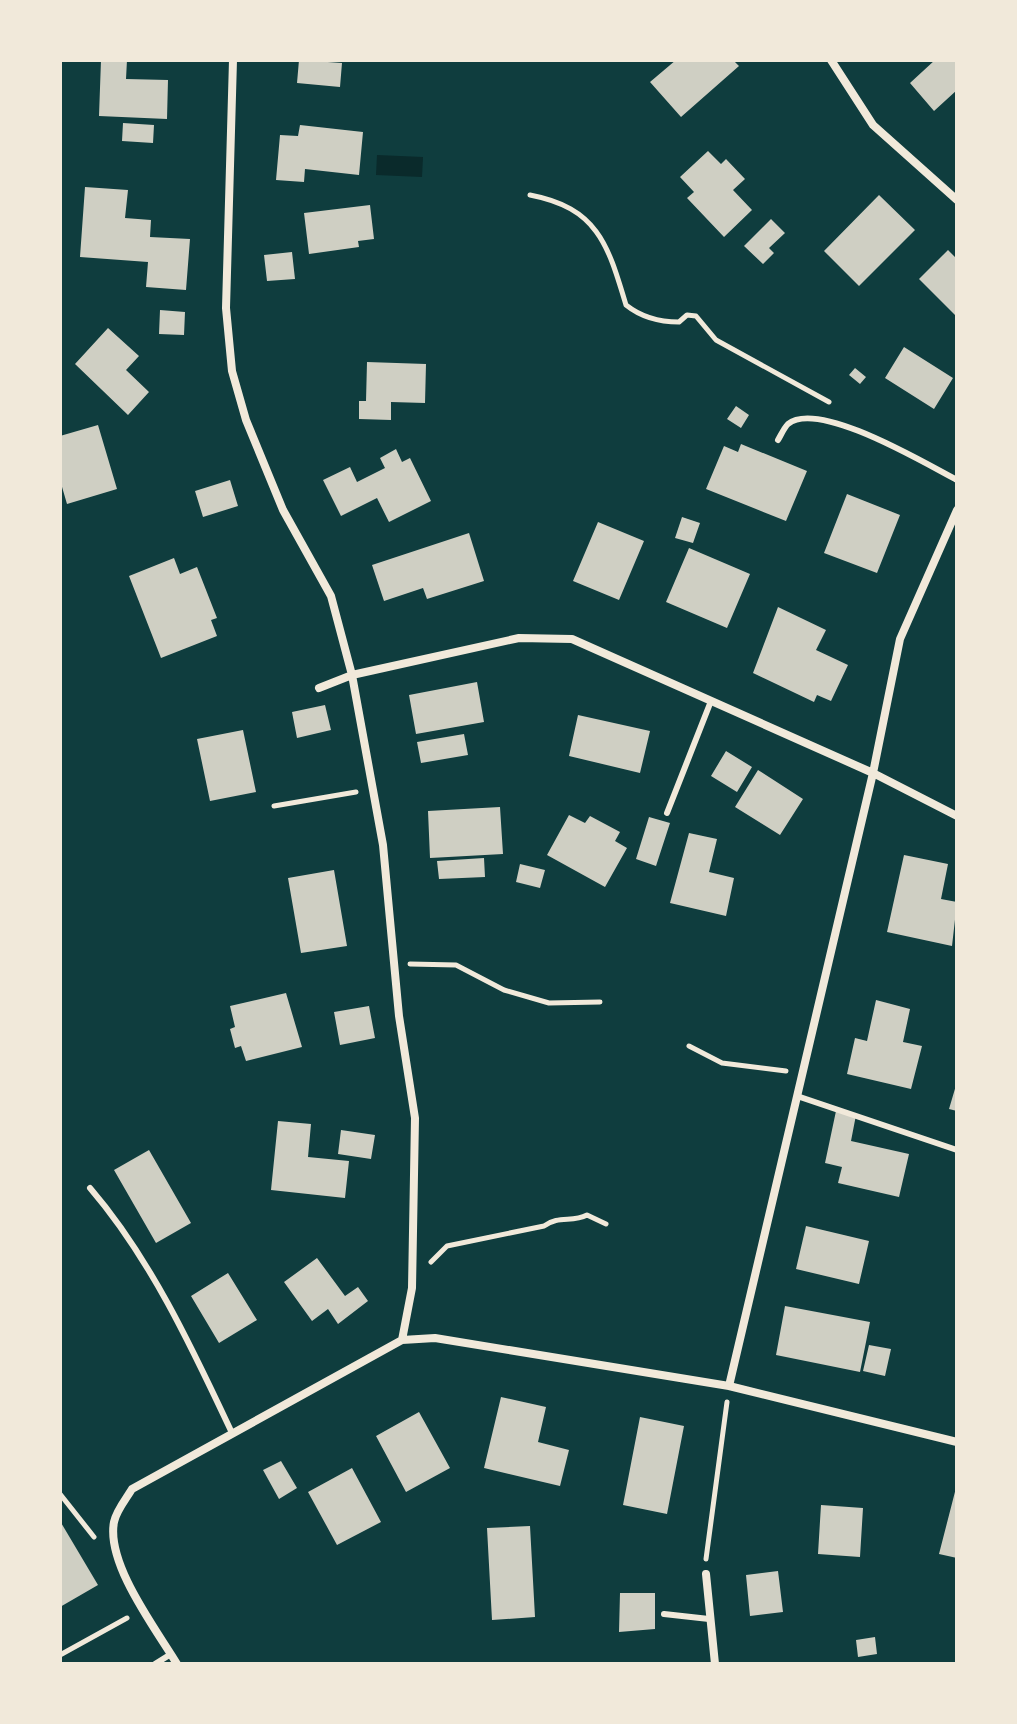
<svg xmlns="http://www.w3.org/2000/svg" width="1017" height="1724" viewBox="0 0 1017 1724" font-family="'Alegreya Sans',sans-serif">
  <style>
    .water { fill: #0a2a2b }
    .building { fill: #cfcfc3 }
    .lines { fill: none; stroke-linecap: round; stroke-linejoin: round }
    .path { stroke: #f1e9da; stroke-width: 5 }
    .service { stroke: #f1e9da; stroke-width: 6 }
    .minor { stroke: #f1e9da; stroke-width: 8 }
  </style>
  <rect width="100%" height="100%" fill="#0f3d3e"/>
  <!-- water -->
  <path class="water" d="M 377,155 L 423,157 L 422,177 L 376,175 Z"/>
  <!-- building -->
  <path class="building" d="M 101,60 L 127,60 L 126,79 L 168,80 L 167,119 L 99,116 Z
    M 299,60 L 342,63 L 340,87 L 297,83 Z
    M 676,60 L 733,60 L 739,66 L 681,117 L 650,82 Z
    M 935,60 L 957,60 L 957,90 L 934,111 L 910,83 Z
    M 123,123 L 154,125 L 153,143 L 122,141 Z
    M 300,125 L 363,132 L 359,175 L 305,169 L 304,182 L 276,180 L 280,135 L 298,136 Z
    M 708,151 L 721,164 L 726,159 L 745,179 L 733,190 L 752,210 L 724,237 L 687,198 L 694,192 L 680,177 Z
    M 85,187 L 128,190 L 125,218 L 151,220 L 150,237 L 190,239 L 186,290 L 146,287 L 148,262 L 80,257 Z
    M 879,195 L 915,230 L 859,286 L 824,251 Z
    M 370,205 L 374,239 L 358,241 L 359,247 L 309,254 L 304,213 Z
    M 771,219 L 785,233 L 769,248 L 774,253 L 763,264 L 744,246 Z
    M 948,250 L 957,259 L 957,317 L 919,279 Z
    M 292,252 L 295,279 L 267,281 L 264,255 Z
    M 160,310 L 185,312 L 184,335 L 159,334 Z
    M 108,328 L 139,356 L 126,370 L 149,392 L 128,415 L 75,364 Z
    M 904,347 L 953,378 L 934,409 L 885,378 Z
    M 367,362 L 426,364 L 425,403 L 391,402 L 391,420 L 359,419 L 359,401 L 366,401 Z
    M 855,368 L 866,377 L 860,384 L 849,375 Z
    M 736,406 L 749,415 L 741,428 L 727,419 Z
    M 98,425 L 117,489 L 67,504 L 60,480 L 60,436 Z
    M 741,444 L 807,471 L 786,521 L 706,489 L 724,446 L 738,452 Z
    M 396,449 L 402,462 L 410,458 L 431,501 L 389,522 L 377,498 L 341,516 L 323,480 L 350,467 L 357,482 L 385,468 L 380,458 Z
    M 230,480 L 238,506 L 203,517 L 195,491 Z
    M 847,494 L 900,515 L 877,573 L 824,553 Z
    M 682,517 L 700,523 L 693,543 L 675,538 Z
    M 598,522 L 644,541 L 619,600 L 573,581 Z
    M 469,533 L 484,581 L 427,599 L 423,588 L 384,601 L 372,565 Z
    M 689,548 L 750,574 L 727,628 L 666,602 Z
    M 174,558 L 180,574 L 197,567 L 217,618 L 211,620 L 217,636 L 161,658 L 129,576 Z
    M 778,607 L 826,630 L 816,650 L 848,665 L 831,701 L 817,695 L 814,702 L 753,673 Z
    M 477,682 L 484,722 L 416,734 L 409,695 Z
    M 325,705 L 331,730 L 297,738 L 292,712 Z
    M 578,715 L 650,731 L 640,773 L 569,756 Z
    M 243,730 L 256,792 L 210,801 L 197,739 Z
    M 464,734 L 468,755 L 421,763 L 417,742 Z
    M 726,751 L 752,767 L 737,792 L 711,776 Z
    M 758,770 L 803,799 L 780,835 L 735,807 Z
    M 500,807 L 503,854 L 430,858 L 428,811 Z
    M 569,815 L 585,823 L 590,816 L 620,832 L 615,841 L 627,848 L 605,887 L 547,855 Z
    M 649,817 L 670,823 L 656,866 L 636,859 Z
    M 689,833 L 717,839 L 709,872 L 734,878 L 726,916 L 670,903 Z
    M 904,855 L 948,864 L 941,899 L 957,902 L 952,946 L 887,932 Z
    M 484,858 L 485,877 L 439,879 L 437,861 Z
    M 520,864 L 545,870 L 540,888 L 516,882 Z
    M 334,870 L 347,946 L 301,953 L 288,878 Z
    M 286,993 L 302,1047 L 246,1061 L 241,1046 L 235,1048 L 230,1029 L 235,1027 L 230,1006 Z
    M 876,1000 L 910,1009 L 903,1042 L 922,1046 L 911,1089 L 847,1074 L 855,1038 L 867,1041 Z
    M 369,1006 L 375,1038 L 340,1045 L 334,1012 Z
    M 957,1082 L 957,1111 L 949,1109 Z
    M 836,1111 L 856,1115 L 851,1141 L 909,1154 L 899,1197 L 838,1183 L 842,1167 L 825,1163 Z
    M 278,1121 L 311,1124 L 308,1157 L 349,1161 L 345,1198 L 271,1190 Z
    M 341,1130 L 375,1135 L 371,1159 L 338,1154 Z
    M 149,1150 L 191,1223 L 156,1243 L 114,1170 Z
    M 806,1226 L 869,1241 L 859,1284 L 796,1269 Z
    M 317,1258 L 345,1296 L 358,1287 L 368,1301 L 338,1324 L 328,1309 L 312,1321 L 284,1282 Z
    M 228,1273 L 257,1320 L 219,1343 L 191,1296 Z
    M 785,1306 L 870,1322 L 860,1372 L 776,1355 Z
    M 869,1345 L 891,1349 L 885,1376 L 863,1371 Z
    M 501,1397 L 546,1407 L 538,1442 L 569,1450 L 560,1486 L 484,1468 Z
    M 419,1412 L 450,1468 L 406,1492 L 376,1436 Z
    M 640,1417 L 684,1426 L 667,1514 L 623,1505 Z
    M 281,1461 L 297,1488 L 279,1499 L 263,1470 Z
    M 352,1468 L 381,1522 L 337,1545 L 308,1492 Z
    M 957,1484 L 957,1558 L 939,1554 Z
    M 821,1505 L 863,1508 L 860,1557 L 818,1554 Z
    M 60,1521 L 98,1585 L 60,1607 Z
    M 530,1526 L 535,1617 L 492,1620 L 487,1528 Z
    M 778,1571 L 783,1612 L 750,1616 L 746,1575 Z
    M 620,1593 L 655,1593 L 655,1629 L 619,1632 Z
    M 875,1637 L 877,1654 L 858,1657 L 856,1640 Z"/>
  <g class="lines">
    <!-- path -->
    <path class="path" d="M 530,195 C 598,208 608,245 626,305 C 641,317 660,322 679,322 L 687,315 L 696,316 L 716,340 L 829,402
      M 274,806 L 356,792
      M 410,964 L 456,965 L 504,990 L 549,1003 L 600,1002
      M 689,1046 L 722,1063 L 786,1071
      M 431,1262 L 447,1246 L 544,1226 C 559,1215 572,1223 587,1215 L 606,1224
      M 60,1494 L 94,1537
      M 706,1559 L 727,1402
      M 60,1655 L 127,1618"/>
    <!-- service -->
    <path class="service" d="M 778,440 C 781,435 784,428 788,424 C 818,399 926,464 957,480
      M 667,813 L 711,701
      M 797,1096 L 957,1150
      M 90,1188 C 151,1259 193,1350 232,1433
      M 664,1614 L 709,1619
      M 155,1664 L 171,1654"/>
    <!-- minor -->
    <path class="minor" d="M 233,60 L 226,308 L 232,371 L 246,420 L 283,510 L 331,596 L 352,675 L 383,845 L 399,1016 L 415,1118 L 412,1288 L 402,1340
      M 831,60 L 873,125 L 957,200
      M 319,688 L 352,675 L 519,638 L 572,639 L 873,773 L 957,816
      M 729,1386 L 873,773 L 900,639 L 957,510
      M 706,1574 L 715,1664
      M 177,1664 C 156,1629 106,1564 114,1522 C 116,1511 126,1499 132,1489 L 402,1340 L 435,1338 L 729,1386 L 957,1442"/>
  </g>
  <!-- border -->
  <rect width="1017" height="1724" fill="none" stroke="#f1e9da" stroke-width="124"/>
</svg>
